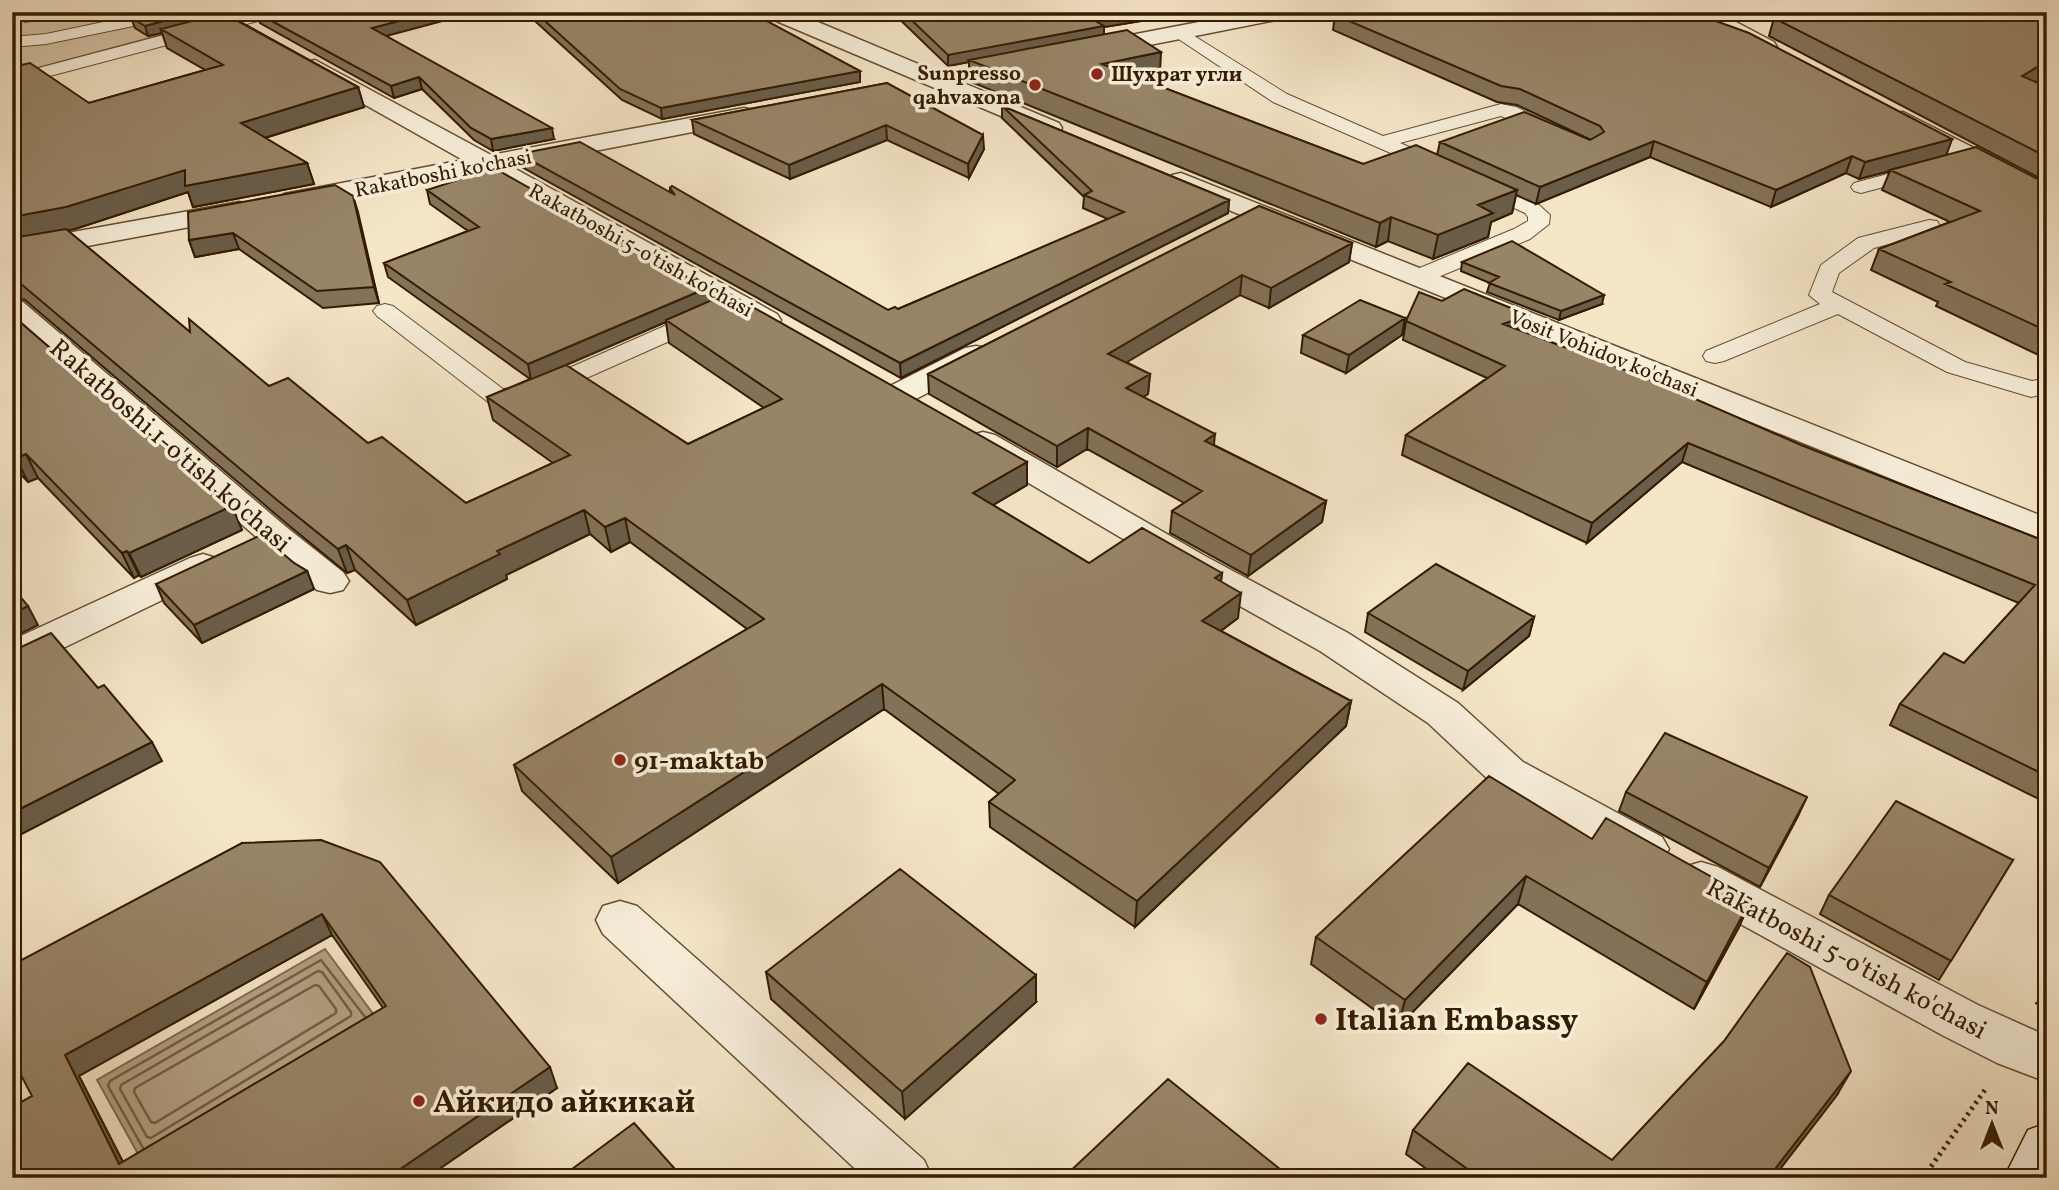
<svg xmlns="http://www.w3.org/2000/svg" width="2059" height="1190" viewBox="0 0 2059 1190" font-family="Vollkorn,serif">
  <style>
    .green { fill: #d4c3a6; stroke: #846f53; stroke-width: 2 }
    .water { fill: #b3a184; stroke: #806b4f; stroke-width: 2 }
    .lines { fill: none; stroke-linecap: round; stroke-linejoin: round }
    .shore { stroke: #745e42; stroke-width: 2.5 }
    .lane-casing { stroke: #644e32; stroke-width: 2 }
    .street-casing { stroke: #644e32; stroke-width: 3 }
    .secondary-casing { stroke: #341b00; stroke-width: 3 }
    .path { stroke: #341b00; stroke-width: 5; stroke-dasharray: 2.5 4.5; stroke-linecap: butt }
    .lane { fill: #f8efdb; fill-rule: evenodd }
    .street { fill: #f8efdb; fill-rule: evenodd }
    .secondary { fill: #f8efdb; fill-rule: evenodd }
    .wall { fill: #837259; stroke: #341b00; stroke-width: 2; fill-rule: evenodd }
    .shaded-wall { fill: #6a5d49; stroke: #341b00; stroke-width: 2 }
    .building { fill: #988568; stroke: #341b00; stroke-width: 2; fill-rule: evenodd }
    .poi-dot { fill: #8f2418; stroke: #f8efdb; stroke-width: 2.5 }
    .labels { text-anchor: middle; stroke-width: 7; stroke-linejoin: round; paint-order: stroke }
    .far-poi-label { font-size: 21px; font-weight: bold; fill: #341b00; stroke: #f8efdb; text-anchor: end }
    .far-street-label { font-size: 21px; fill: #341b00; stroke: #f8efdb }
    .street-label { font-size: 26px; fill: #341b00; stroke: #f8efdb }
    .poi-label { font-size: 26px; font-weight: bold; fill: #341b00; stroke: #f8efdb; text-anchor: start }
    .near-poi-label { font-size: 32px; font-weight: bold; fill: #341b00; stroke: #f8efdb; text-anchor: start }
  </style>
  <rect width="100%" height="100%" fill="#f5e6c8"/>
  <filter id="stains"><feTurbulence type="fractalNoise" baseFrequency=".00286" numOctaves="4"/><feColorMatrix values="0 0 0 0 .2 0 0 0 0 .09 0 0 0 0 .02 0 0 0 .5 -.17"/></filter>
  <radialGradient id="worn" r=".72"><stop offset=".6" stop-color="#630" stop-opacity="0"/><stop offset="1" stop-color="#630" stop-opacity=".3"/></radialGradient>
  <!-- green -->
  <path class="green" d="M 12,12 L 247,12 L 12,75 Z"/>
  <!-- water -->
  <path class="water" d="M 325,949 L 377,1019 L 142,1161 L 97,1080 Z"/>
  <g class="lines">
    <!-- shore -->
    <path class="shore" d="M 318,971 L 322,972 L 351,1012 L 351,1016 L 151,1138 L 147,1137 L 120,1089 L 121,1085 Z
      M 315,985 L 319,986 L 336,1009 L 336,1013 L 155,1123 L 151,1122 L 134,1092 L 135,1088 Z
      M 143,1148 L 108,1086 L 110,1081 L 321,960 L 365,1017"/>
    <!-- lane casing -->
    <g class="lane-casing">
      <path id="lane" d="M 19,12 L 35,12 L 31,21 L 25,22 L 17,17 Z
        M 151,12 L 185,12 L 177,17 L 46,44 L 12,47 L 12,37 L 46,34 Z
        M 251,12 L 279,12 L 277,16 L 12,86 L 12,75 Z
        M 1180,27 L 1287,94 L 1383,136 L 1501,104 L 1516,107 L 1560,128 L 1563,132 L 1553,138 L 1546,136 L 1501,116 L 1400,143 L 1444,162 L 1447,166 L 1444,170 L 1430,170 L 1273,102 L 1174,36 L 1171,32 Z
        M 1925,164 L 1932,166 L 1935,170 L 1932,174 L 1861,193 L 1854,191 L 1851,187 L 1854,183 Z
        M 1479,179 L 1539,205 L 1550,215 L 1549,224 L 1530,239 L 1426,282 L 1410,282 L 1407,277 L 1410,272 L 1514,229 L 1528,221 L 1528,217 L 1525,213 L 1472,189 L 1469,185 L 1472,181 Z
        M 1929,220 L 1937,221 L 1940,226 L 1937,231 L 1874,248 L 1839,273 L 1832,292 L 1965,362 L 2032,381 L 2047,378 L 2047,393 L 2031,397 L 1947,372 L 1838,314 L 1724,361 L 1715,363 L 1706,361 L 1703,356 L 1706,351 L 1820,304 L 1809,295 L 1821,265 L 1858,238 Z
        M 385,304 L 393,306 L 503,389 L 526,387 L 694,313 L 710,313 L 714,318 L 710,323 L 544,397 C 525,403 508,407 488,402 L 377,316 L 373,311 L 377,306 Z"/>
    </g>
    <!-- street casing -->
    <g class="street-casing">
      <path id="street" d="M 764,12 L 794,12 L 1059,123 L 1062,128 L 1059,133 L 1050,135 L 1041,133 L 767,17 Z
        M 1251,12 L 1297,12 L 1294,17 L 1286,18 L 1089,57 L 1081,55 L 1078,50 L 1081,45 L 1089,43 Z
        M 1689,12 L 1717,12 L 1774,42 L 1777,47 L 1774,52 L 1758,52 L 1692,17 Z
        M 315,60 L 491,155 L 744,108 L 753,110 L 756,115 L 753,120 L 744,122 L 512,167 L 777,314 L 781,320 L 777,326 L 766,329 L 755,326 L 483,172 L 294,208 L 284,206 L 281,200 L 284,194 L 463,160 L 307,72 L 303,67 L 307,62 Z
        M 1903,112 L 2047,185 L 2047,204 L 2038,202 L 1894,124 L 1891,119 L 1894,114 Z
        M 1181,173 L 2047,518 L 2047,542 L 1172,187 L 1168,181 L 1172,175 Z
        M 239,202 L 249,204 L 253,210 L 249,216 L 12,260 L 12,243 Z
        M 12,299 L 23,302 L 285,526 L 343,572 L 349,581 L 343,590 L 330,593 L 317,590 L 12,324 Z
        M 976,346 L 987,348 L 992,355 L 987,362 L 912,401 L 900,404 L 888,401 L 884,394 L 888,387 L 965,348 Z
        M 983,432 L 995,435 L 1205,556 L 1348,633 L 1458,703 L 1523,762 L 1662,837 L 1669,849 L 1662,861 L 1646,867 L 1630,861 L 1493,784 L 1428,723 L 1320,651 L 1179,572 L 971,449 L 966,442 L 971,435 Z
        M 203,554 L 216,558 L 222,566 L 216,574 L 26,666 L 12,669 L 12,640 L 190,558 Z
        M 1701,862 L 1718,867 L 1978,1005 L 2047,1036 L 2047,1082 L 1997,1063 L 1942,1035 L 1684,893 L 1678,880 L 1684,867 Z
        M 620,901 L 637,906 L 924,1160 L 932,1178 L 865,1178 L 603,934 L 596,920 L 603,906 Z"/>
    </g>
    <!-- secondary casing -->
    <g class="secondary-casing">
      <path id="secondary" d="M 2047,1123 L 2047,1178 L 2004,1178 L 2028,1130 Z"/>
    </g>
    <!-- path -->
    <path class="path" d="M 2037,1005 L 2047,986
      M 1923,1178 L 1987,1087"/>
    <!-- lane -->
    <use href="#lane" class="lane"/>
    <!-- street -->
    <use href="#street" class="street"/>
    <!-- secondary -->
    <use href="#secondary" class="secondary"/>
  </g>
  <!-- wall -->
  <path class="wall" d="M 158,12 L 240,12 L 228,15 L 358,87 L 364,107 L 265,138 L 307,163 L 314,184 L 193,207 L 188,192 L 75,229 L 67,230 L 190,332 L 269,386 L 368,443 L 466,503 L 553,463 L 493,420 L 487,397 L 530,379 L 388,277 L 384,263 L 468,231 L 430,204 L 427,190 L 709,301 L 1027,462 L 1027,485 L 993,505 L 1089,563 L 1222,573 L 1221,581 L 1238,618 L 1221,631 L 1351,701 L 1346,726 L 1135,927 L 990,827 L 989,802 L 999,794 L 884,709 L 618,883 L 522,791 L 514,765 L 747,629 L 630,542 L 611,552 L 590,534 L 506,575 L 507,579 L 416,625 L 355,570 L 347,573 L 287,524 L 25,300 L 12,297 L 12,67 L 89,103 L 205,70 L 167,48 L 162,33 L 148,36 L 135,28 L 131,18 ZM 666,322 L 669,343 L 764,408 L 688,444 L 566,365 Z
    M 525,12 L 624,12 L 623,13 L 626,15 L 638,12 L 753,12 L 751,13 L 860,71 L 860,82 L 662,119 L 622,100 Z
    M 892,12 L 1160,12 L 1160,18 L 1104,27 L 1104,34 L 1160,73 L 1138,78 L 1363,164 L 1437,155 L 1440,142 L 1591,140 L 1517,105 L 1497,102 L 1333,30 L 1335,15 L 1952,139 L 1946,155 L 2047,184 L 2047,359 L 1936,306 L 1938,302 L 1871,270 L 1879,249 L 1950,222 L 1882,190 L 1890,171 L 1859,179 L 1846,173 L 1771,207 L 1650,157 L 1536,204 L 1516,195 L 1512,213 L 1491,222 L 1488,237 L 1433,259 L 1388,241 L 1376,247 L 969,81 L 969,62 L 948,66 Z
    M 257,13 L 386,36 L 554,139 L 493,151 L 474,140 L 422,89 L 394,98 L 260,23 Z
    M 1774,18 L 2036,82 L 2047,87 L 2047,182 L 1769,36 Z
    M 887,83 L 984,149 L 969,178 L 887,140 L 790,179 L 694,134 L 692,120 Z
    M 1002,106 L 1229,200 L 1228,213 L 901,378 L 522,167 L 519,154 L 670,192 L 670,188 L 888,310 L 898,309 L 1108,219 L 1083,208 L 1084,197 L 1002,118 Z
    M 353,196 L 379,303 L 323,308 L 239,249 L 195,257 L 189,240 Z
    M 1259,206 L 1352,243 L 1349,262 L 1269,308 L 1240,295 L 1126,362 L 1150,374 L 1148,394 L 1143,397 L 1214,445 L 1326,501 L 1322,522 L 1248,576 L 1170,533 L 1172,511 L 1184,503 L 1087,449 L 1057,467 L 929,394 L 928,374 Z
    M 1462,262 L 1602,304 L 1559,320 L 1487,292 L 1490,283 L 1461,271 Z
    M 1442,301 L 1524,332 L 1801,445 L 2047,542 L 2047,803 L 1890,725 L 1900,704 L 1964,663 L 2019,603 L 1682,462 L 1587,543 L 1402,455 L 1406,435 L 1487,378 L 1403,340 L 1406,321 Z
    M 12,315 L 232,506 L 242,530 L 141,577 L 139,575 L 134,578 L 38,478 L 28,482 L 12,465 Z
    M 1405,318 L 1402,335 L 1346,373 L 1301,353 L 1303,335 Z
    M 294,563 L 307,571 L 314,589 L 202,643 L 164,603 L 156,584 Z
    M 1368,613 L 1534,617 L 1529,636 L 1463,690 L 1365,632 Z
    M 1626,792 L 1798,816 L 1760,887 L 1619,811 Z
    M 1592,839 L 1751,899 L 1739,927 L 1694,1009 L 1518,904 L 1398,1027 L 1311,964 L 1316,937 Z
    M 242,843 L 557,1088 L 426,1178 L 12,1178 L 32,1096 ZM 332,935 L 383,1008 L 123,1162 L 79,1076 Z
    M 2013,860 L 1939,980 L 1820,914 L 1829,895 Z
    M 766,972 L 1036,1002 L 905,1119 L 771,999 Z
    M 1837,1095 L 1773,1178 L 1439,1178 L 1406,1154 L 1413,1130 L 1612,1160 Z"/>
  <!-- shaded-wall -->
  <path class="shaded-wall" d="M 114,12 L 137,12 L 115,17 Z
    M 196,12 L 240,12 L 166,32 L 161,29 L 162,33 L 148,36 L 145,26 Z
    M 433,12 L 476,12 L 375,39 L 372,28 Z
    M 1133,12 L 1160,12 L 1160,18 L 1104,27 L 1104,37 L 969,60 L 969,62 L 948,66 L 948,55 L 1092,19 Z
    M 1161,52 L 1160,73 L 1102,86 L 1102,64 Z
    M 2047,61 L 2047,75 L 2014,95 L 2022,76 Z
    M 860,71 L 860,82 L 662,119 L 661,108 Z
    M 419,77 L 422,89 L 394,98 L 391,86 Z
    M 358,87 L 364,107 L 248,143 L 241,123 Z
    M 886,125 L 887,140 L 790,179 L 789,165 Z
    M 552,128 L 554,139 L 493,151 L 491,139 Z
    M 983,135 L 984,149 L 969,178 L 968,164 Z
    M 1952,139 L 1946,156 L 1890,170 L 1890,171 L 1859,179 L 1865,162 Z
    M 1654,141 L 1650,157 L 1536,204 L 1540,187 Z
    M 1852,156 L 1846,173 L 1771,207 L 1776,190 Z
    M 307,163 L 314,184 L 193,207 L 188,192 L 75,229 L 12,240 L 12,217 L 185,170 Z
    M 1517,190 L 1512,213 L 1491,222 L 1488,237 L 1433,259 L 1438,235 L 1478,205 Z
    M 353,196 L 358,212 L 379,303 L 374,287 Z
    M 1229,200 L 1228,213 L 901,378 L 900,363 Z
    M 1391,217 L 1388,241 L 1376,247 L 1380,223 Z
    M 233,233 L 239,249 L 195,257 L 189,240 Z
    M 1352,243 L 1349,262 L 1269,308 L 1271,288 Z
    M 1242,275 L 1240,295 L 1107,374 L 1108,354 Z
    M 707,288 L 710,303 L 531,380 L 528,364 Z
    M 1604,295 L 1602,304 L 1559,320 L 1561,311 Z
    M 1528,315 L 1524,333 L 1503,324 Z
    M 1405,318 L 1402,335 L 1346,373 L 1349,355 Z
    M 1150,374 L 1148,394 L 1125,409 L 1126,388 Z
    M 1088,428 L 1087,449 L 1057,467 L 1057,446 Z
    M 1215,434 L 1213,455 L 1205,441 Z
    M 1688,443 L 1682,462 L 1587,543 L 1592,523 Z
    M 26,454 L 38,478 L 28,482 L 16,458 Z
    M 1027,462 L 1027,485 L 973,517 L 973,493 Z
    M 1326,501 L 1322,522 L 1248,576 L 1251,555 Z
    M 232,506 L 242,530 L 141,577 L 129,553 Z
    M 584,510 L 590,534 L 506,575 L 507,579 L 416,625 L 407,600 L 497,551 Z
    M 625,518 L 630,542 L 611,552 L 605,527 Z
    M 346,545 L 355,570 L 347,573 L 338,549 Z
    M 127,551 L 139,575 L 134,578 L 122,553 Z
    M 307,571 L 314,589 L 202,643 L 194,625 Z
    M 1222,573 L 1219,598 L 1215,578 Z
    M 12,578 L 19,590 L 12,593 Z
    M 1241,593 L 1238,618 L 1200,646 L 1202,621 Z
    M 28,606 L 38,625 L 12,638 L 12,614 Z
    M 1534,617 L 1529,636 L 1463,690 L 1468,671 Z
    M 882,684 L 884,709 L 618,883 L 611,857 Z
    M 1351,701 L 1346,726 L 1135,927 L 1137,901 Z
    M 152,742 L 162,761 L 12,839 L 12,813 Z
    M 1807,797 L 1798,816 L 1760,887 L 1769,868 Z
    M 1526,876 L 1518,904 L 1398,1027 L 1405,1000 Z
    M 1751,899 L 1739,927 L 1694,1009 L 1707,982 Z
    M 322,914 L 332,935 L 79,1076 L 131,1178 L 119,1164 L 65,1055 Z
    M 1036,975 L 1036,1002 L 905,1119 L 902,1092 Z
    M 550,1067 L 557,1088 L 426,1178 L 387,1178 Z
    M 1851,1071 L 1837,1095 L 1773,1178 L 1768,1178 Z"/>
  <!-- building -->
  <path class="building" d="M 158,12 L 196,12 L 145,26 L 131,18 Z
    M 433,12 L 372,28 L 552,128 L 491,139 L 471,128 L 419,77 L 391,86 L 257,13 Z
    M 535,12 L 621,12 L 626,15 L 638,12 L 750,12 L 860,71 L 661,108 L 620,89 Z
    M 903,12 L 1133,12 L 1092,19 L 1104,26 L 948,55 Z
    M 1346,12 L 1691,12 L 1749,33 L 1952,139 L 1865,162 L 1852,156 L 1776,190 L 1654,141 L 1540,187 L 1440,142 L 1524,112 L 1590,140 L 1604,132 L 1600,126 L 1520,89 L 1501,86 L 1335,15 Z
    M 1787,12 L 2047,12 L 2047,61 L 2022,76 L 2047,87 L 2047,157 L 1774,18 Z
    M 223,13 L 358,87 L 241,123 L 307,163 L 185,186 L 185,170 L 66,207 L 12,217 L 12,67 L 30,63 L 89,103 L 223,65 L 161,29 Z
    M 1127,30 L 1161,52 L 1102,64 L 1363,164 L 1416,145 L 1517,190 L 1478,205 L 1493,213 L 1438,235 L 1391,217 L 1380,223 L 969,60 Z
    M 887,83 L 983,135 L 968,164 L 886,125 L 789,165 L 692,120 Z
    M 1002,106 L 1229,200 L 900,363 L 519,154 L 580,142 L 675,195 L 670,188 L 672,186 L 888,310 L 895,307 L 898,309 L 1124,212 L 1084,195 L 1092,191 Z
    M 1976,147 L 2047,184 L 2047,331 L 1945,284 L 1951,282 L 1879,249 L 1980,211 L 1890,170 Z
    M 494,168 L 707,288 L 528,364 L 384,263 L 479,227 L 427,190 Z
    M 335,185 L 353,196 L 374,287 L 317,291 L 233,233 L 189,240 L 188,212 Z
    M 1259,206 L 1352,243 L 1271,288 L 1242,275 L 1108,354 L 1150,374 L 1126,388 L 1215,434 L 1205,441 L 1326,501 L 1251,555 L 1172,511 L 1202,491 L 1088,428 L 1057,446 L 928,374 Z
    M 66,229 L 190,332 L 189,319 L 269,386 L 288,378 L 368,443 L 382,437 L 466,503 L 570,455 L 487,397 L 566,365 L 688,444 L 782,399 L 666,320 L 728,293 L 1027,462 L 973,493 L 1089,563 L 1142,528 L 1222,573 L 1215,578 L 1241,593 L 1202,621 L 1351,701 L 1137,901 L 989,802 L 1015,780 L 882,684 L 611,857 L 514,765 L 764,619 L 625,518 L 605,527 L 584,510 L 497,551 L 500,554 L 407,600 L 346,545 L 338,549 L 277,500 L 14,278 L 12,277 L 12,238 Z
    M 1512,241 L 1604,295 L 1561,311 L 1489,283 L 1499,277 L 1462,262 Z
    M 1464,289 L 1528,315 L 1503,324 L 1654,381 L 1801,445 L 2047,542 L 2047,776 L 1900,704 L 1944,653 L 1964,663 L 2035,585 L 1688,443 L 1592,523 L 1406,435 L 1505,366 L 1406,321 L 1419,292 L 1442,301 Z
    M 1360,300 L 1405,318 L 1349,355 L 1303,335 Z
    M 12,315 L 232,506 L 129,553 L 127,551 L 122,553 L 26,454 L 16,458 L 12,454 Z
    M 261,535 L 294,563 L 307,571 L 194,625 L 156,584 Z
    M 1436,564 L 1534,617 L 1468,671 L 1368,613 Z
    M 12,587 L 28,606 L 12,614 Z
    M 51,633 L 98,688 L 104,685 L 152,742 L 12,813 L 12,650 L 17,649 Z
    M 1665,733 L 1807,797 L 1769,868 L 1626,792 Z
    M 1489,776 L 1592,839 L 1606,818 L 1751,899 L 1707,982 L 1526,876 L 1405,1000 L 1316,937 Z
    M 1896,801 L 2013,860 L 1951,961 L 1829,895 Z
    M 321,840 L 380,862 L 550,1067 L 387,1178 L 12,1178 L 12,1107 L 32,1096 L 12,1058 L 12,965 L 242,843 ZM 322,914 L 386,1006 L 119,1164 L 65,1055 Z
    M 900,869 L 1036,975 L 902,1092 L 766,972 Z
    M 1787,953 L 1810,967 L 1851,1071 L 1768,1178 L 1672,1178 L 1670,1177 L 1670,1178 L 1480,1178 L 1413,1130 L 1468,1063 L 1612,1160 L 1724,1041 Z
    M 1168,1079 L 1291,1178 L 1064,1177 Z
    M 634,1123 L 683,1178 L 560,1178 Z"/>
  <!-- markers -->
  <g class="poi-dot">
    <circle cx="1097" cy="74" r="7"/>
    <circle cx="1035" cy="85" r="7"/>
    <circle cx="620" cy="760" r="7"/>
    <circle cx="1321" cy="1019" r="7"/>
    <circle cx="419" cy="1101" r="7"/>
  </g>
  <g class="labels">
    <!-- far-poi labels -->
    <g class="far-poi-label">
      <text x="1021" y="80">Sunpresso<tspan x="1021" dy="24">qahvaxona</tspan></text>
      <text x="1111" y="81" text-anchor="start">Шухрат угли</text>
    </g>
    <!-- far-street labels -->
    <g class="far-street-label">
      <text transform="translate(443 173) rotate(-11)" y="7">Rakatboshi ko'chasi</text>
      <text transform="translate(641 250) rotate(29)" y="7">Rakatboshi 5-o'tish ko'chasi</text>
      <text transform="translate(1604 353) rotate(22)" y="7">Vosit Vohidov ko'chasi</text>
    </g>
    <!-- street labels -->
    <g class="street-label">
      <text transform="translate(171 445) rotate(41)" y="9">Rakatboshi 1-o'tish ko'chasi</text>
      <text transform="translate(1847 958) rotate(28)" y="9">Rakatboshi 5-o'tish ko'chasi</text>
    </g>
    <!-- poi labels -->
    <g class="poi-label">
      <text x="634" y="769">91-maktab</text>
    </g>
    <!-- near-poi labels -->
    <g class="near-poi-label">
      <text x="1335" y="1030">Italian Embassy</text>
      <text x="433" y="1112">Айкидо айкикай</text>
    </g>
  </g>
  <!-- margin -->
  <rect width="2059" height="1190" fill="none" stroke="#f5e6c8" stroke-width="42"/>
  <rect x="14" y="14" width="2031" height="1162" fill="none" stroke="#341b00" stroke-width="3.5"/>
  <rect x="21" y="21" width="2017" height="1148" fill="none" stroke="#341b00" stroke-width="2"/>
  <!-- north arrow -->
  <g transform="translate(1992 1124)" stroke="#f8efdb" stroke-width="5" paint-order="stroke">
  <path d="M0-5L12 26L0 18L-12 26Z" fill="#341b00"/>
  <text y="-10" font-size="19" font-weight="bold" text-anchor="middle" fill="#341b00">N</text>
  </g>
  <rect width="100%" height="100%" filter="url(#stains)"/>
  <rect width="100%" height="100%" fill="url(#worn)"/>
</svg>
